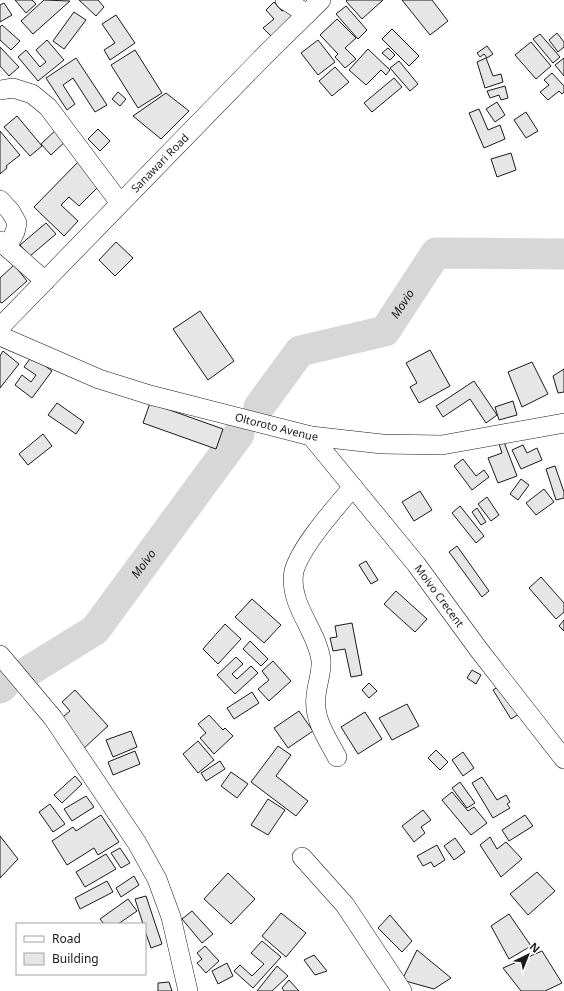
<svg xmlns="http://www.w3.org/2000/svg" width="564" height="991" viewBox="0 0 564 991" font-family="'Noto Sans',sans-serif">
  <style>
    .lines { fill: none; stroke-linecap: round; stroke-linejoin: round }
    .river { stroke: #d7d7d7; stroke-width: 31 }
    .building { fill: #e6e6e6; stroke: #1a1a1a }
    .minor-casing { stroke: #1a1a1a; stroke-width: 20 }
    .minor { stroke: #fff; stroke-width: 19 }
    .labels { text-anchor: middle; stroke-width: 3; stroke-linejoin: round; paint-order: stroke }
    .street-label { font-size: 11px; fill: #1a1a1a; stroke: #fff }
    .water-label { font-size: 12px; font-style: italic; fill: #1a1a1a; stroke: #fff }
  </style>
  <rect width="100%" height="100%" fill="#fff"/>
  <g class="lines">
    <!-- river -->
    <g class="river">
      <path id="s1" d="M 259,407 L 300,351 L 385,331 L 436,253 L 564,254"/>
      <path id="s2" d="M 27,672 L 95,630 L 239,434"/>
      <path d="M 0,688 L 3,686"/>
    </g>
  </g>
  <!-- building -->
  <path class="building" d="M 15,0 L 32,0 L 36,4 L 26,13 Z
    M 44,0 L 70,1 L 33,34 L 21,21 Z
    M 79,0 L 98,0 L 104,7 L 96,16 Z
    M 347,0 L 383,0 L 362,19 L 346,1 Z
    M 402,0 L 432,0 L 448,21 L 430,35 Z
    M 274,2 L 282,11 L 285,9 L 293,17 L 272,37 L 263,28 L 274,19 L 266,10 Z
    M 4,3 L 12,15 L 0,22 L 0,5 Z
    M 346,6 L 367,30 L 358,39 L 336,14 Z
    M 74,12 L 86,20 L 64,49 L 53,41 Z
    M 116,15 L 135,43 L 110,60 L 104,50 L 115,43 L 102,24 Z
    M 337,19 L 356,38 L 345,48 L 356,59 L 345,68 L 335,57 L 338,54 L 320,35 Z
    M 2,25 L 20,41 L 11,50 L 0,40 L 0,27 Z
    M 392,29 L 419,56 L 409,66 L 382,39 Z
    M 557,33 L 564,42 L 564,47 L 558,52 L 549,40 Z
    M 540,34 L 560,57 L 553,63 L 533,39 Z
    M 47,40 L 64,60 L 38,81 L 18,57 L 26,50 L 40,67 L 46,62 L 36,50 Z
    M 318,40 L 335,62 L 318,75 L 301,53 Z
    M 531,42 L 551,66 L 536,79 L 515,55 Z
    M 487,46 L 493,54 L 487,58 L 484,54 L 480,57 L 477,53 Z
    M 0,47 L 19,67 L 9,76 L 0,66 Z
    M 388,48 L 395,55 L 390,60 L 382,53 Z
    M 368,49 L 390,70 L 386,75 L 381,70 L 366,85 L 349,70 Z
    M 135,50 L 162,93 L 138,108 L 111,65 Z
    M 76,58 L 107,105 L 95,112 L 73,78 L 63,85 L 75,104 L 67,110 L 46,78 Z
    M 486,58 L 493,76 L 501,74 L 503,82 L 485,88 L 477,62 Z
    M 564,58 L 564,76 L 555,65 Z
    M 399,61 L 418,84 L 410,91 L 390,68 Z
    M 335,67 L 349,82 L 332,96 L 319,81 Z
    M 552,73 L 564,86 L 564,92 L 562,94 L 559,91 L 548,100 L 540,92 L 549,85 L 544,80 Z
    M 394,78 L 402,87 L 372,112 L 364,103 Z
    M 505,86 L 508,98 L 501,100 L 499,95 L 490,98 L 487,91 Z
    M 118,92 L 126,99 L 120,106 L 112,99 Z
    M 166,93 L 189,111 L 161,139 L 133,116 Z
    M 497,102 L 505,115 L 495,122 L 486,109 Z
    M 479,109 L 488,130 L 500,125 L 505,139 L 484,148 L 469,113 Z
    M 526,112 L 538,131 L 526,138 L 514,120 Z
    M 17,116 L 42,146 L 30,156 L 4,127 Z
    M 58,128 L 68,139 L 51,155 L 41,144 Z
    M 98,129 L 110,141 L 100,151 L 88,139 Z
    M 0,131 L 20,155 L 6,166 L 7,168 L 0,174 Z
    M 511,153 L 516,170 L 497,177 L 491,159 Z
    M 79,161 L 102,183 L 79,206 L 69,197 L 61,205 L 78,221 L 64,236 L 34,207 Z
    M 46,223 L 56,234 L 30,256 L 20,245 Z
    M 116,242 L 133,258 L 115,276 L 99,260 Z
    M 14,265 L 27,281 L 2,303 L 0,302 L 0,278 Z
    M 200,311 L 234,361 L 208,380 L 173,329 Z
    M 430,350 L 450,386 L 419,403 L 410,387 L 417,383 L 406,363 Z
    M 3,351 L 19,364 L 0,388 L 0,356 Z
    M 32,356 L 52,371 L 32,398 L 15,385 L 22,375 L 31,382 L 36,375 L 24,367 Z
    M 532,362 L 548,394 L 522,407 L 508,372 Z
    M 564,369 L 564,392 L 558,393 L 553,376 Z
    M 474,381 L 497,415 L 486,423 L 470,399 L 443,417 L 436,406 Z
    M 513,401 L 517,415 L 499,420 L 495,407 Z
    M 57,403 L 84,422 L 76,434 L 48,415 Z
    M 150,403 L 223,429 L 216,449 L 143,423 Z
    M 43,434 L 52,446 L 28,465 L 19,454 Z
    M 504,442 L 517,476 L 498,483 L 488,458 L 502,453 L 499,444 Z
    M 523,445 L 527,453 L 537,448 L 542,460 L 521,469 L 512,450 Z
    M 463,459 L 476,476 L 484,470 L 489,477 L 472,490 L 454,466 Z
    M 555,466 L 564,492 L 564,498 L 556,500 L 546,469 Z
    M 521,479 L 529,485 L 518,500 L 510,494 Z
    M 544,489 L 554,502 L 536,515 L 526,503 Z
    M 420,491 L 432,510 L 414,521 L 402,502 Z
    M 487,497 L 499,515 L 491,521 L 478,504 Z
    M 460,506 L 484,536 L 476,543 L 452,513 Z
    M 477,508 L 486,522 L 481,525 L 472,512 Z
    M 457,546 L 489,591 L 482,597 L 449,552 Z
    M 366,561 L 378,580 L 371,584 L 359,565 Z
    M 541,577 L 564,603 L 564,612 L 556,619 L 529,588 Z
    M 396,591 L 427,619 L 415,632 L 384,604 Z
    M 252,599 L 281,625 L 264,643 L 235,617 Z
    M 564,620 L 564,631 L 559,626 Z
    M 352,623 L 362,675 L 351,677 L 345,649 L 333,651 L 330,638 L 337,637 L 335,626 Z
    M 225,624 L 241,639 L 218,664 L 203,649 Z
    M 250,641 L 268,659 L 261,666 L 243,649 Z
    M 236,657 L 243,664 L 232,674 L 237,679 L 251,666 L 258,673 L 235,694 L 217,675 Z
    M 273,661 L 291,681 L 269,701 L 258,689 L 269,680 L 262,671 Z
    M 472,670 L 481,675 L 476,684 L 467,678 Z
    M 369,683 L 377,691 L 369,698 L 362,690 Z
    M 501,685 L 519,714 L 511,719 L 493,690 Z
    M 75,690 L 108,726 L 82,750 L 57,722 L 70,711 L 62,702 Z
    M 252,692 L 259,703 L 234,719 L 227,708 Z
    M 407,704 L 419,726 L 392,740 L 379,718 Z
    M 299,711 L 313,731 L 288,748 L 274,728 Z
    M 365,712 L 382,739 L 358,754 L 341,727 Z
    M 209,715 L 223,730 L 225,728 L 233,736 L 214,754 L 200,738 L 206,733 L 198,724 Z
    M 131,731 L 137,747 L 113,757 L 106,740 Z
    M 198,741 L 214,760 L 198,773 L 183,754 Z
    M 278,746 L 291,755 L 276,776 L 308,801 L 296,816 L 251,782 Z
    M 436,750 L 448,762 L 440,770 L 428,758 Z
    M 135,751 L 140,764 L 113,775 L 108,762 Z
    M 463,752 L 474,768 L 463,776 L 452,760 Z
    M 220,761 L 225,769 L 206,781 L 201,773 Z
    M 231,772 L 248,784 L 237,798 L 221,786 Z
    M 75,776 L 82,784 L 62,803 L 54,795 Z
    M 482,777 L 497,800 L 506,795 L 510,802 L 507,804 L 510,808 L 493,818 L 472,783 Z
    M 460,782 L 475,803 L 467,808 L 452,788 Z
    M 452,792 L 468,811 L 474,807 L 487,823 L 471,835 L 442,800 Z
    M 86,796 L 94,807 L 72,821 L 64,809 Z
    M 268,799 L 285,810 L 268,835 L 251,825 Z
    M 50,804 L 65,824 L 53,832 L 39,812 Z
    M 423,810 L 431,820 L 421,827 L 425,833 L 414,842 L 402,826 Z
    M 101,815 L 119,842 L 98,855 L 94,848 L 67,865 L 52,841 L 73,827 L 76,831 Z
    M 525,815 L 533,826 L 509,841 L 502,830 Z
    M 0,836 L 18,859 L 0,878 Z
    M 490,837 L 497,849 L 506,842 L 522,859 L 501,877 L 480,845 Z
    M 455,838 L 465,852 L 454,860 L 444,846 Z
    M 437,845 L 445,860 L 434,867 L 431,862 L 423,866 L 417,856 Z
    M 120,848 L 130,863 L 121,868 L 111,853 Z
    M 106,854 L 116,869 L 85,887 L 76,872 Z
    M 537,872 L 555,891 L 528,915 L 510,894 Z
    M 228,873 L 255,899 L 231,924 L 204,899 Z
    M 134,876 L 139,885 L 121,897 L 116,888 Z
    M 107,881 L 113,892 L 80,909 L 75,898 Z
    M 146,896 L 162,944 L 151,948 L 145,931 L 145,924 L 143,924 L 135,899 Z
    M 128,899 L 137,911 L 118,924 L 104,924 L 100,919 Z
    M 192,911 L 213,934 L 202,943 L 182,919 Z
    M 281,913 L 306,933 L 286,957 L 262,936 Z
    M 509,914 L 531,946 L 509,959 L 491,926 Z
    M 390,915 L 412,941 L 402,952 L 378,928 Z
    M 262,941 L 281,957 L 253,988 L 234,971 L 240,965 L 252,976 L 264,964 L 251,953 Z
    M 205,946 L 219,961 L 206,973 L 197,963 L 202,959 L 197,953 Z
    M 417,950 L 451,978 L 434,989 L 402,980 Z
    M 542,951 L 562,983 L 545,991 L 521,991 L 503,968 Z
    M 314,955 L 327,971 L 315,975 L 304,960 Z
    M 227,963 L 233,976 L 218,984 L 212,971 Z
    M 277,966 L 288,976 L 272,991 L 257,991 Z
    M 289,980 L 299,991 L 284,991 L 282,988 Z
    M 169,982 L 172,991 L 158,991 L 158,983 Z"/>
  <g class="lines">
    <!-- minor casing -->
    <g class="minor-casing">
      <g id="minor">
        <path d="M 285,0 L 307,14"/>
        <path d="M 0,90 L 13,88 L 32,94 L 48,107 L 120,203"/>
        <path d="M 0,200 L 11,212 L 17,223 L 15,232 L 7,247"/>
        <path d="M 0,241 L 45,281"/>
        <path id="s3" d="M 0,327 L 265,55 L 321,0"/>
        <path id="s4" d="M 0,336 L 99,379 L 150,395 L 311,436 L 382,444 L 442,445 L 564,423"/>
        <path id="s5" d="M 311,436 L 416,564 L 479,650 L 564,759"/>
        <path d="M 0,655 L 53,718 L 137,843 L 157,879 L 171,917 L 188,991"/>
        <path d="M 337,757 C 327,738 313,719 316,696 C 317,684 322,672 321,660 C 318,639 304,621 297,601 C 294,592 292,581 294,571 C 301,546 336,507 353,487"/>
        <path d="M 302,857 L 345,905 L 402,991"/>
      </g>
    </g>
    <!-- minor -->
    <use href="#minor" class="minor"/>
  </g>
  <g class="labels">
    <!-- street labels -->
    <g class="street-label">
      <text dy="4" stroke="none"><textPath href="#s3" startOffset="229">Sanawari Road</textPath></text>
      <text dy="4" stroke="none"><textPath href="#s4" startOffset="292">Oltoroto Avenue</textPath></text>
      <text dy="4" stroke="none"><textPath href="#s5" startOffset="205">Moivo Crecent</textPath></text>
    </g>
    <!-- water labels -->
    <g class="water-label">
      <text dy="4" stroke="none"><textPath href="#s1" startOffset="189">Movio</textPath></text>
      <text dy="4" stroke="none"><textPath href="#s2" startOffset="162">Moivo</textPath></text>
    </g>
  </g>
  <!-- legend -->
  <rect x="16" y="923" width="130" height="52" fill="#ffffff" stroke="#a3a3a3"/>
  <rect x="24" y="936" width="20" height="6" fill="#ffffff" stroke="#a3a3a3"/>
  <text x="52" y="943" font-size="12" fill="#1a1a1a">Road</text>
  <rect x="24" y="953" width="20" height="12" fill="#e6e6e6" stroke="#a3a3a3"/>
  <text x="52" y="963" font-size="12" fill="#1a1a1a">Building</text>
  <!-- north arrow -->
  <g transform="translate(528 955) rotate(43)" stroke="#ffffff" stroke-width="3" paint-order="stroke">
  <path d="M0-3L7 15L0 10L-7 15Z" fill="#1a1a1a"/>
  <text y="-6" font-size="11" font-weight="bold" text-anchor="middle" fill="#1a1a1a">N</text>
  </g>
</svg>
